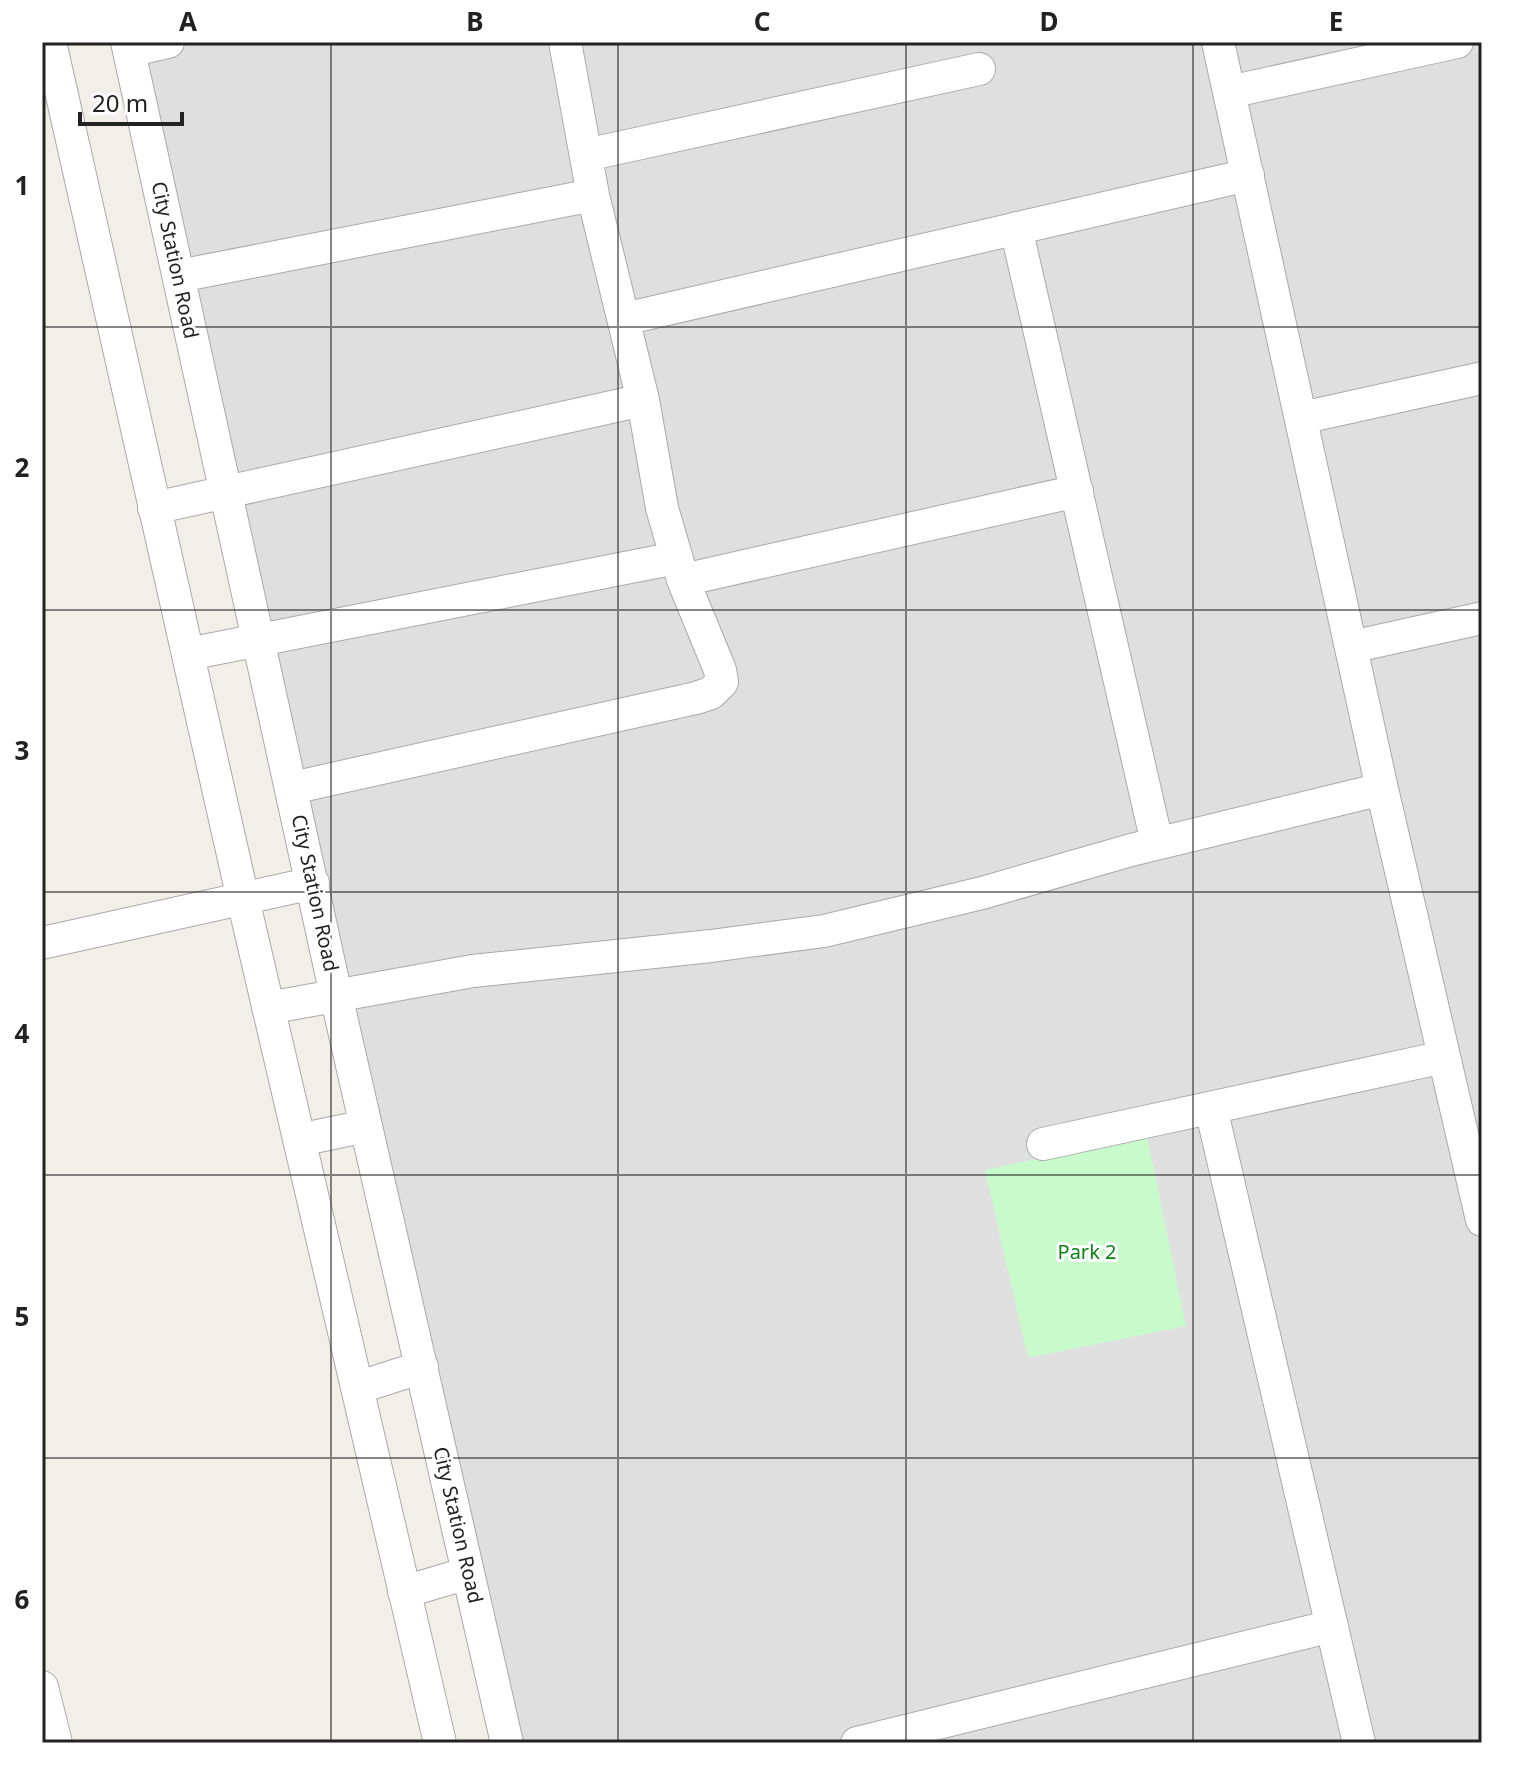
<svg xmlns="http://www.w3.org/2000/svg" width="1524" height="1785" viewBox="0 0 1524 1785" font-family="'Noto Sans',sans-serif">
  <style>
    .residential { fill: #e0dfdf }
    .park { fill: #c8facc }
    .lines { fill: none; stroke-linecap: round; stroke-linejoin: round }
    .minor-casing { stroke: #a9a9a9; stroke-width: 34 }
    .minor { stroke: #fff; stroke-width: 32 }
    .grid { fill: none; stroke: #222; stroke-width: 2; stroke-opacity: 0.55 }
    .labels { text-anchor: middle; stroke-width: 6; stroke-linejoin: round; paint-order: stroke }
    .street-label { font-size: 20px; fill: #222; stroke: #fff }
    .park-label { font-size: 20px; fill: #0c8416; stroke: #fff }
    .neatline { fill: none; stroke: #222; stroke-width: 3 }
    .grid-label { font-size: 26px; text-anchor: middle; font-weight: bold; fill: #222 }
  </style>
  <rect width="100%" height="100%" fill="#f2efe9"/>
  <!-- residential -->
  <path class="residential" d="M 127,42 L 1482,42 L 1482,1743 L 523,1743 L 336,995 Z"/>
  <!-- park -->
  <path class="park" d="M 1147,1135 L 1186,1326 L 1028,1358 L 985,1170 Z"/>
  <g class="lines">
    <!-- minor casing -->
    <g class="minor-casing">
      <path id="minor" d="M 50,42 L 243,899 L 440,1743
        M 127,42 L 336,995 L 507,1743
        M 1218,42 L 1382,789 L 1482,1220
        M 129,51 L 168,42
        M 1229,92 L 1457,42
        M 586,155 L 979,69
        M 1016,228 L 1157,843
        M 179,276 L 593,195
        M 624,319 L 1248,175
        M 1301,418 L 1482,378
        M 154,508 L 643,400
        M 683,580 L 1077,491
        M 1351,647 L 1482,618
        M 188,654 L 676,558
        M 292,788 L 696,698 L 711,693 L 722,682 L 720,670 L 683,580 L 662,508 L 643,400 L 593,195 L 565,42
        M 42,943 L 313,883
        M 268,1008 L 473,971 L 711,946 L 824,931 L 982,893 L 1131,850 L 1382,789
        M 1211,1108 L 1359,1743
        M 299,1140 L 366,1126
        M 1043,1144 L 1444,1057
        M 357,1388 L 422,1367
        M 404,1592 L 468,1573
        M 42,1687 L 56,1743
        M 857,1743 L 1332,1626"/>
    </g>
    <!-- minor -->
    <use href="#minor" class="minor"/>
  </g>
  <!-- grid -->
  <path class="grid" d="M 331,42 L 331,1743M 618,42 L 618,1743M 906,42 L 906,1743M 1193,42 L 1193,1743M 42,327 L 1482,327M 42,610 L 1482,610M 42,892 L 1482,892M 42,1175 L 1482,1175M 42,1458 L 1482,1458"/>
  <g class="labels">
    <!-- street labels -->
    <g class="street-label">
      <text transform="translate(175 260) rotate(78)" y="7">City Station Road</text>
      <text transform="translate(315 893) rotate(78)" y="7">City Station Road</text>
      <text transform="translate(458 1525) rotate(77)" y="7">City Station Road</text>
    </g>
    <!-- park labels -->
    <g class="park-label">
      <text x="1087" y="1259">Park 2</text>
    </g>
  </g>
  <!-- border -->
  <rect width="1524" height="1785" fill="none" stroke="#ffffff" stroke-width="88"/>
  <!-- scale -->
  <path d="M80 112v12h102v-12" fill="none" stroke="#222222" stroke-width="4"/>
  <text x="92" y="112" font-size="24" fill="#222222" stroke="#ffffff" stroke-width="6" paint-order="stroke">20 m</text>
  <rect x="44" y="44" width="1436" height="1697" class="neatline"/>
  <g class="grid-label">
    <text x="188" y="31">A</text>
    <text x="475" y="31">B</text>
    <text x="762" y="31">C</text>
    <text x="1049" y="31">D</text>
    <text x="1336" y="31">E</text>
    <text x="22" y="195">1</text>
    <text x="22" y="477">2</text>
    <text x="22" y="760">3</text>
    <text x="22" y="1043">4</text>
    <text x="22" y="1326">5</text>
    <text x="22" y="1609">6</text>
  </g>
</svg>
